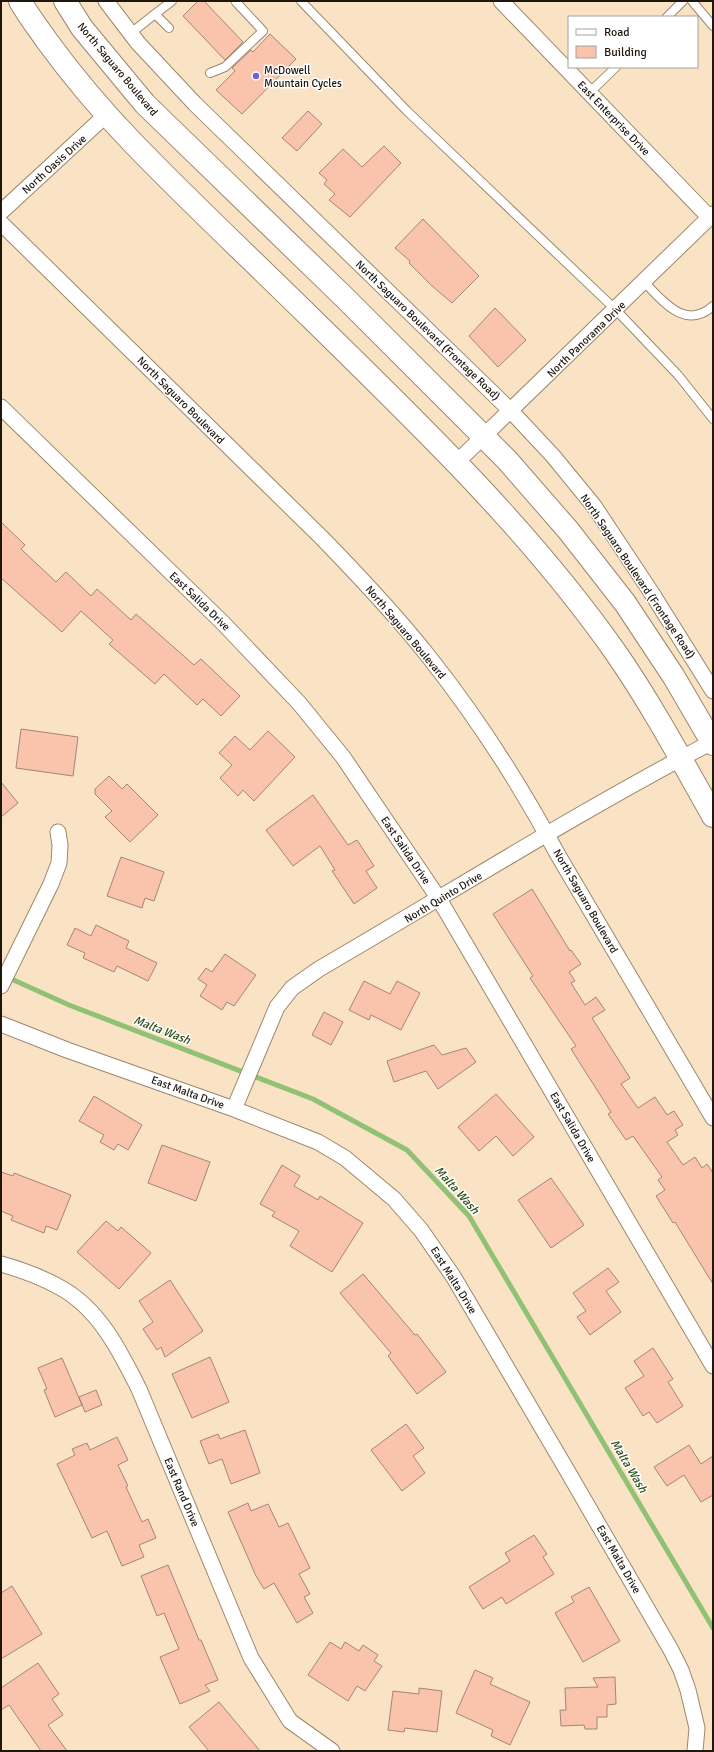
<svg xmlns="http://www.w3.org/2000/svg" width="714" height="1752" viewBox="0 0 714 1752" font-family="Signika,sans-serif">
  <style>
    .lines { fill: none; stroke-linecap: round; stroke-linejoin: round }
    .stream { stroke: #91c174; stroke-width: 5 }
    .building { fill: #f9c3ac; stroke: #a78476 }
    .lane-casing { stroke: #9c876b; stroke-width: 10 }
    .street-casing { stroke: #9c876b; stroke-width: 17 }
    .secondary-casing { stroke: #9c876b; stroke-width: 24 }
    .lane { stroke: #fff; stroke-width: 8 }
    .street { stroke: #fff; stroke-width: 15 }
    .secondary { stroke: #fff; stroke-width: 22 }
    .poi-dot { fill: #6b61db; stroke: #fff; stroke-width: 1.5 }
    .labels { text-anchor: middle; stroke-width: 3; stroke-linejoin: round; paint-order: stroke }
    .street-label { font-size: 11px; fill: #1f170c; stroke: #fff }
    .poi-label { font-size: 11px; fill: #1f170c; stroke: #fff; text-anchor: start }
    .water-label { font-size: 12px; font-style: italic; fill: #2e4d18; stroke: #fff }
  </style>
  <rect width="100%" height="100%" fill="#fae3c5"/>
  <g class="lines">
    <!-- stream -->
    <path class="stream" d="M 7,977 L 69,1005 L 313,1099 L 407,1150 L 469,1216 L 713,1628"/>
  </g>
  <!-- building -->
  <path class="building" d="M 198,1 L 204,1 L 243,42 L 225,60 L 183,16 Z
    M 270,34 L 296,59 L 242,114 L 216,90 L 235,71 L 232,68 L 251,50 L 253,52 Z
    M 308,111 L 322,124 L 297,151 L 282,138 Z
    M 384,146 L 401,163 L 350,217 L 329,200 L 335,194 L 324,184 L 327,180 L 319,173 L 343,149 L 362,167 Z
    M 423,219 L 479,276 L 452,303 L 431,285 L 409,263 L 410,261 L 395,248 Z
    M 495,308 L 526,340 L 498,367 L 469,336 Z
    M 1,522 L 25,545 L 21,549 L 56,582 L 66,572 L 91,596 L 97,589 L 131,620 L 136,614 L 194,665 L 201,659 L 240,696 L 221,716 L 203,699 L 197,705 L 164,674 L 155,684 L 109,644 L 113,640 L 81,611 L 62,632 L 1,578 Z
    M 21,729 L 78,737 L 73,776 L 16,768 Z
    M 268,731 L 295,757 L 254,801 L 243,790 L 238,796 L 220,778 L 232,765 L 219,753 L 235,736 L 250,750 Z
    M 109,776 L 122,789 L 127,784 L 158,815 L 130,842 L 105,817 L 112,811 L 95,794 L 95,789 Z
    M 1,782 L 18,803 L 1,817 Z
    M 313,795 L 348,845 L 357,840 L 374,866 L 366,871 L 377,888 L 354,904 L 332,871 L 335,870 L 320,846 L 293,866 L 266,830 Z
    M 121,857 L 164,872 L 154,901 L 145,898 L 142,908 L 107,896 Z
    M 532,889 L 570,951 L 571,950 L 581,964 L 569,972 L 575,981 L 571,983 L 585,1005 L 596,997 L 605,1010 L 592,1018 L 630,1078 L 621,1084 L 638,1108 L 655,1097 L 667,1115 L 674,1111 L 683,1125 L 675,1130 L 678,1135 L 667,1142 L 683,1165 L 695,1157 L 702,1168 L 707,1164 L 713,1173 L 713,1284 L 675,1222 L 673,1223 L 656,1196 L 665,1190 L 658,1180 L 662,1177 L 633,1136 L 626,1140 L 608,1114 L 611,1112 L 571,1049 L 576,1046 L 530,978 L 533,976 L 493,914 Z
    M 96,925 L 129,941 L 126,948 L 157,963 L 148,981 L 117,966 L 114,972 L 83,958 L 85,953 L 67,945 L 75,928 L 91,936 Z
    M 225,954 L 256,975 L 234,1006 L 227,1002 L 222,1010 L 200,996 L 207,985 L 198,979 L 206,968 L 212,972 Z
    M 364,981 L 390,994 L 397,981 L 420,993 L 401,1030 L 371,1015 L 369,1020 L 349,1010 Z
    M 324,1012 L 343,1022 L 331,1045 L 312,1035 Z
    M 434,1045 L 442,1055 L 466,1048 L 476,1062 L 438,1089 L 426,1071 L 394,1082 L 387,1061 Z
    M 496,1094 L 534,1137 L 513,1156 L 496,1136 L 479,1151 L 458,1127 Z
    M 94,1096 L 142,1125 L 128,1150 L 118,1144 L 114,1150 L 100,1142 L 104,1135 L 79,1121 Z
    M 162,1145 L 210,1162 L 196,1201 L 148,1183 Z
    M 282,1165 L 300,1176 L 294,1186 L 318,1200 L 320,1196 L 363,1223 L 332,1272 L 290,1246 L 299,1231 L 272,1216 L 275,1212 L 260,1204 Z
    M 1,1172 L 13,1176 L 14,1173 L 71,1195 L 57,1230 L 46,1226 L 44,1233 L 11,1220 L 13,1216 L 1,1211 Z
    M 551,1178 L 584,1225 L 551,1248 L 518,1200 Z
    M 106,1221 L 118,1231 L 121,1227 L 151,1253 L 119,1289 L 77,1252 Z
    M 608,1268 L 619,1282 L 606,1291 L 621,1312 L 590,1335 L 577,1317 L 586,1311 L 573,1293 Z
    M 363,1274 L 415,1335 L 417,1334 L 446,1372 L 417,1394 L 388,1356 L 391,1353 L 340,1293 Z
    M 170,1280 L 203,1331 L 165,1357 L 161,1347 L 157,1350 L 143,1329 L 153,1322 L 139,1301 Z
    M 653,1348 L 673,1379 L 668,1382 L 683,1406 L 657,1423 L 649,1412 L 643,1416 L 625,1388 L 644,1376 L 634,1361 Z
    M 210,1357 L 229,1402 L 192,1418 L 172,1374 Z
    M 62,1358 L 82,1405 L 55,1417 L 44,1390 L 47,1389 L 38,1368 Z
    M 96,1390 L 102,1405 L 85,1412 L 79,1397 Z
    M 406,1424 L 424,1448 L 413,1456 L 425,1473 L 402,1491 L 371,1450 Z
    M 245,1430 L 260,1473 L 231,1484 L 222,1459 L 209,1464 L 200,1441 L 218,1434 L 220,1439 Z
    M 117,1437 L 128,1460 L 118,1465 L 128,1486 L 126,1487 L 142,1522 L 148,1519 L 156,1538 L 139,1545 L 144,1557 L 122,1566 L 107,1531 L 92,1538 L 57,1464 L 75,1455 L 72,1449 L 87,1443 L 90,1450 Z
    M 689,1445 L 701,1464 L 713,1456 L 713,1495 L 701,1502 L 684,1475 L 667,1486 L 654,1467 Z
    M 248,1503 L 251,1511 L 268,1504 L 279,1527 L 288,1523 L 310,1568 L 299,1574 L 310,1594 L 304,1597 L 313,1613 L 297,1623 L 274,1583 L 264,1589 L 256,1576 L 228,1512 Z
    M 534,1535 L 547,1554 L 543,1557 L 554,1574 L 506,1604 L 502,1597 L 483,1609 L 469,1587 L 510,1561 L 505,1553 Z
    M 168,1565 L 199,1640 L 201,1640 L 218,1680 L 205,1685 L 210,1691 L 180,1704 L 160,1657 L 179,1649 L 164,1613 L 157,1616 L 141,1576 Z
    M 12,1586 L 42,1634 L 1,1659 L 1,1593 Z
    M 589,1587 L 620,1641 L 583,1662 L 555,1613 L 574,1602 L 571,1597 Z
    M 330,1642 L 341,1649 L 345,1642 L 359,1651 L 363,1645 L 378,1655 L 374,1661 L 382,1666 L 365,1691 L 357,1686 L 348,1701 L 308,1675 Z
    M 38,1663 L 59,1694 L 52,1699 L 63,1715 L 48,1725 L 67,1751 L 41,1751 L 9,1705 L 1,1710 L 1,1688 Z
    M 475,1670 L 493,1678 L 490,1684 L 530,1702 L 510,1745 L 491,1736 L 493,1730 L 456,1713 Z
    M 615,1677 L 616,1704 L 607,1705 L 607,1717 L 597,1717 L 597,1729 L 585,1729 L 584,1725 L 561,1726 L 560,1710 L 566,1710 L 565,1688 L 598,1687 L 593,1678 Z
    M 419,1688 L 442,1691 L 437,1732 L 405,1728 L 404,1732 L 388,1730 L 393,1691 L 419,1694 Z
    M 219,1702 L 260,1751 L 209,1751 L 189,1727 Z"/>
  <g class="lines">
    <!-- lane casing -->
    <g class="lane-casing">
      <path id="lane" d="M 301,1 L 407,111 L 616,310 L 678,375 L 713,419
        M 692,1 L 713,26
        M 667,17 L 683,1
        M 169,28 L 155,14 L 172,1
        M 131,33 L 155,14
        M 210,73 L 225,67 L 263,31 L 236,2 L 238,1
        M 589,93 L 616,67
        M 644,282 C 663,301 685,331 713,306"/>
    </g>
    <!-- street casing -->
    <g class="street-casing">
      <path id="street" d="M 106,1 L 138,43 L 195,104 L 511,411 L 553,456 L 594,506 L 653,595 L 713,691
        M 501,1 L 710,218
        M 1,212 L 106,115
        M 1,223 L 322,538 C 359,576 396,615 429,657 C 478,719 521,786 558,855 L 713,1118
        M 1,407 L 223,623 L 299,703 L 343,757 L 439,899 L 713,1366
        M 457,462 L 713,214
        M 1,986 L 51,884 L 59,863 L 60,845 L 58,832
        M 1,1024 L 67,1050 L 234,1109 L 318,1142 L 345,1158 L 394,1199 L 421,1230 L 453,1276 L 568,1472 L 671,1650 L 681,1670 L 688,1690 L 697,1728 L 695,1751
        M 234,1109 L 277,1007 L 292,988 L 319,969 C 450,893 578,812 712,742
        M 1,1264 C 22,1270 42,1277 61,1288 C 99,1309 120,1351 139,1389 L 251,1658 L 290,1721 L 332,1751"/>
    </g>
    <!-- secondary casing -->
    <g class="secondary-casing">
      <path id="secondary" d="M 20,1 C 28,15 38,28 47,41 C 74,78 103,112 134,144 C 192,204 252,260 311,318 C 419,424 529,529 616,653 C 652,705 682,761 713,816
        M 65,1 L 82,28 L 145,104 L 345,298 L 507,460 L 568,530 L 625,603 L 674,677 L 713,744"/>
    </g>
    <!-- lane -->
    <use href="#lane" class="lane"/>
    <!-- street -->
    <use href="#street" class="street"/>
    <!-- secondary -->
    <use href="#secondary" class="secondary"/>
  </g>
  <!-- markers -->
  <circle class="poi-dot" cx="256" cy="76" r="4"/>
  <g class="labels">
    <!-- street labels -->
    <g class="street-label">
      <text transform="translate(118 69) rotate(50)" y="4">North Saguaro Boulevard</text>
      <text transform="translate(614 118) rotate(46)" y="4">East Enterprise Drive</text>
      <text transform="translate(54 164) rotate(-42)" y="4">North Oasis Drive</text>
      <text transform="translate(428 330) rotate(44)" y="4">North Saguaro Boulevard (Frontage Road)</text>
      <text transform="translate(586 339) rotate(-44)" y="4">North Panorama Drive</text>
      <text transform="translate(181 400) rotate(45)" y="4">North Saguaro Boulevard</text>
      <text transform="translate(638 576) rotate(56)" y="4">North Saguaro Boulevard (Frontage Road)</text>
      <text transform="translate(200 601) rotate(44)" y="4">East Salida Drive</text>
      <text transform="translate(406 632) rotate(50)" y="4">North Saguaro Boulevard</text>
      <text transform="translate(406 850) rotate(56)" y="4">East Salida Drive</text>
      <text transform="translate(443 897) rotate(-31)" y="4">North Quinto Drive</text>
      <text transform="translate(586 901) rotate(60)" y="4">North Saguaro Boulevard</text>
      <text transform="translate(188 1092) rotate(20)" y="4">East Malta Drive</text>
      <text transform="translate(573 1127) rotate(60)" y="4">East Salida Drive</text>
      <text transform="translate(454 1280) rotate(58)" y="4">East Malta Drive</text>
      <text transform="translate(182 1492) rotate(67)" y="4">East Rand Drive</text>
      <text transform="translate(619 1559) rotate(60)" y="4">East Malta Drive</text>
    </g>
    <!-- poi labels -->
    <g class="poi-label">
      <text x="264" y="74">McDowell<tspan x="264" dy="13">Mountain Cycles</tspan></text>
    </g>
    <!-- water labels -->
    <g class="water-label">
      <text transform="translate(162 1030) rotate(21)" y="4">Malta Wash</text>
      <text transform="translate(457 1190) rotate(48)" y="4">Malta Wash</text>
      <text transform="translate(629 1466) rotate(59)" y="4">Malta Wash</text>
    </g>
  </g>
  <!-- border -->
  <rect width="714" height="1752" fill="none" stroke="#1f170c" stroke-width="4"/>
  <!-- legend -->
  <rect x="568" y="16" width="130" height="52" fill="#ffffff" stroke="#a5a29e"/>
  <rect x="576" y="29" width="20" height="6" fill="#ffffff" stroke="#a5a29e"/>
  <text x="604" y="36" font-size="12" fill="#1f170c">Road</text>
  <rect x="576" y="46" width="20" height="12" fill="#f9c3ac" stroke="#a5a29e"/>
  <text x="604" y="56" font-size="12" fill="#1f170c">Building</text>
</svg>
